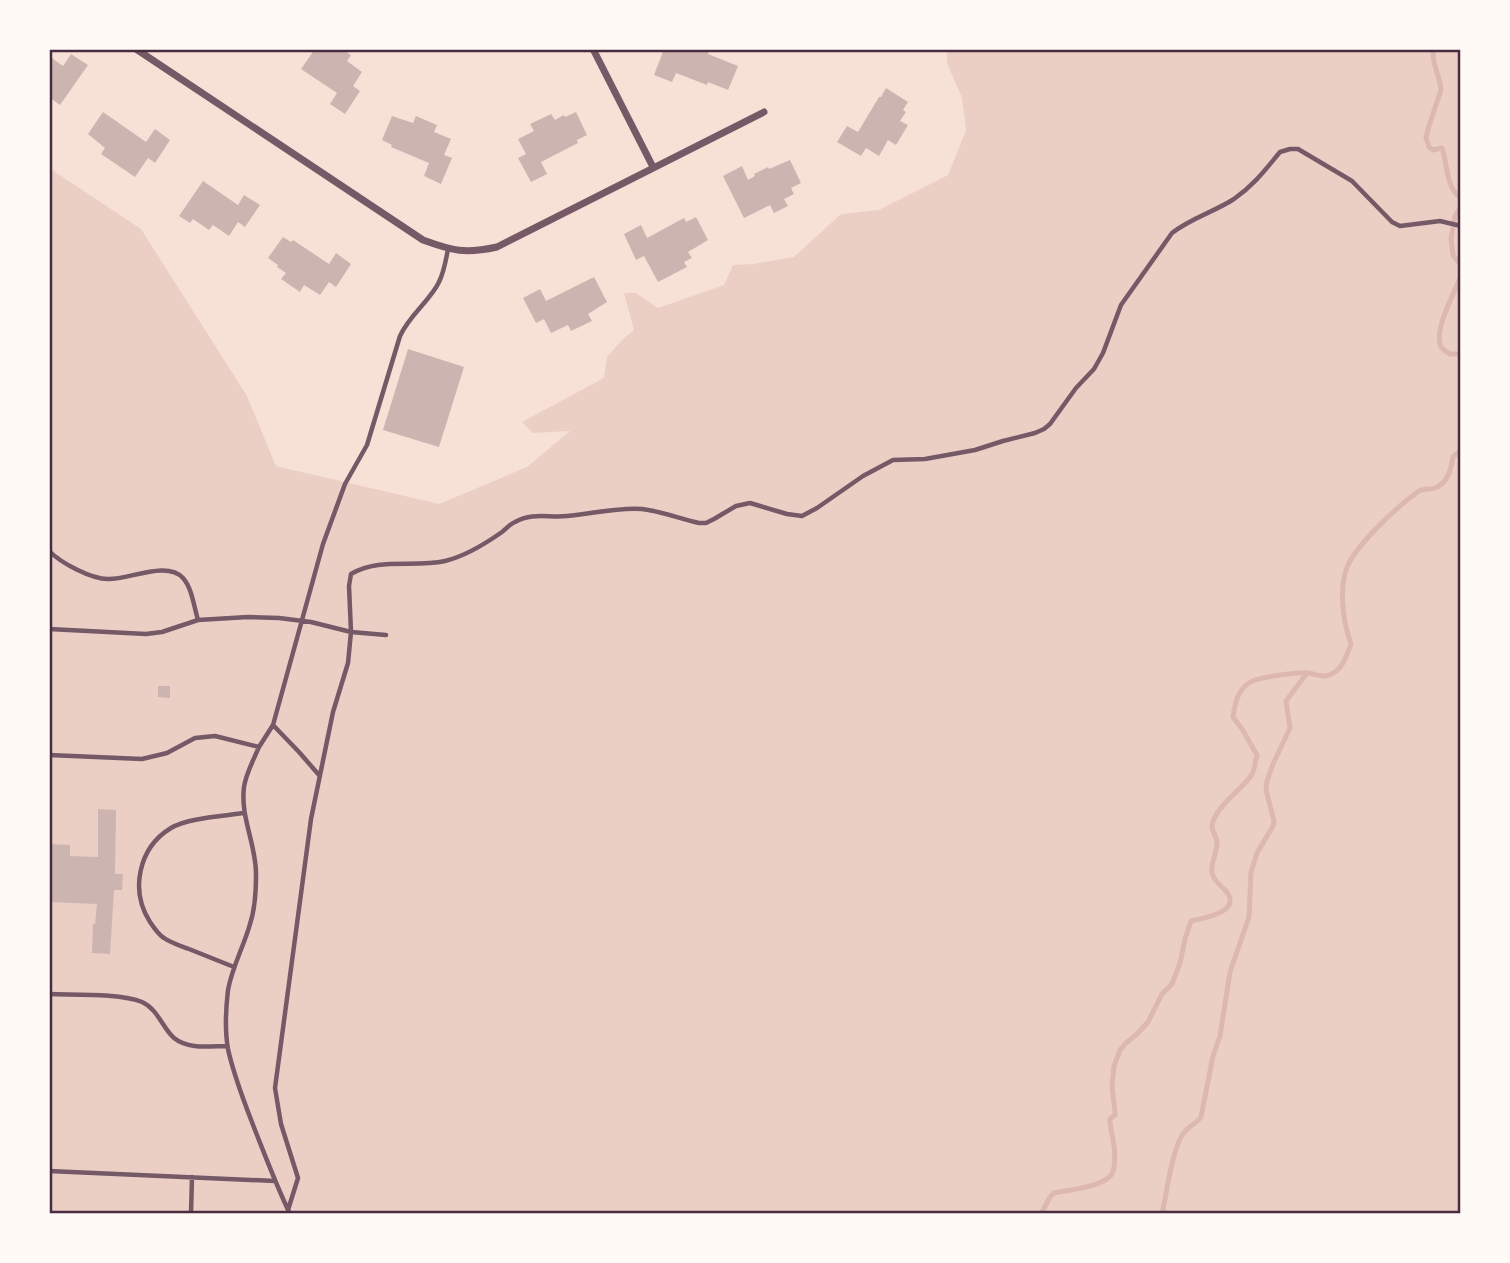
<svg xmlns="http://www.w3.org/2000/svg" width="1510" height="1263" viewBox="0 0 1510 1263" font-family="Raleway,sans-serif">
  <style>
    .green { fill: #ebcfc5 }
    .lines { fill: none; stroke-linecap: round; stroke-linejoin: round }
    .stream { stroke: #dcb8b0; stroke-width: 5 }
    .building { fill: #ccb4b1 }
    .service { stroke: #755966; stroke-width: 4.5 }
    .minor { stroke: #755966; stroke-width: 7 }
    .neatline { fill: none; stroke: #4a2c40; stroke-width: 2.5 }
  </style>
  <rect width="100%" height="100%" fill="#f7e1d7"/>
  <!-- green -->
  <path class="green" d="M 947,49 L 1461,49 L 1461,1214 L 49,1214 L 49,168 L 141,229 L 247,396 L 276,466 L 439,504 L 527,467 L 570,431 L 533,433 L 522,422 L 604,378 L 607,357 L 622,340 L 634,330 L 624,293 L 636,293 L 658,308 L 724,285 L 733,265 L 753,264 L 794,257 L 841,214 L 879,210 L 948,175 L 966,130 L 962,97 L 947,64 Z"/>
  <g class="lines">
    <!-- stream -->
    <path class="stream" d="M 1433,49 C 1432,66 1440,75 1441,90 L 1428,129 L 1426,138 L 1429,147 L 1433,150 L 1442,148 C 1448,164 1445,187 1461,198
      M 1461,207 L 1455,216 L 1451,239 L 1453,255 L 1461,265
      M 1461,276 C 1455,292 1433,330 1441,347 C 1443,349 1448,353 1450,354 L 1461,354
      M 1041,1214 L 1050,1197 L 1054,1193 C 1069,1190 1103,1187 1112,1174 C 1116,1166 1115,1155 1114,1146 C 1113,1137 1110,1128 1110,1119 L 1115,1115 L 1115,1112 L 1112,1087 L 1114,1066 L 1120,1050 L 1126,1043 L 1137,1034 L 1148,1022 L 1162,994 L 1172,984 L 1180,963 L 1185,939 L 1191,921 C 1205,918 1244,911 1225,890 C 1220,885 1213,880 1212,873 C 1210,862 1218,852 1217,841 C 1216,836 1212,832 1212,826 C 1214,808 1241,790 1251,776 C 1255,770 1255,762 1257,755 L 1242,729 L 1233,717 C 1235,704 1237,691 1249,683 C 1257,677 1298,672 1309,673 C 1319,675 1325,679 1335,672 C 1344,666 1347,653 1351,644 C 1343,622 1338,587 1348,565 C 1359,542 1399,505 1419,491 C 1425,488 1429,490 1435,488 C 1448,483 1451,469 1453,457 L 1461,450
      M 1162,1214 C 1167,1191 1171,1157 1181,1137 C 1186,1127 1195,1125 1201,1117 L 1213,1056 L 1220,1036 L 1230,972 L 1249,917 L 1251,872 L 1257,853 L 1273,826 L 1274,821 L 1266,790 L 1267,781 L 1273,764 L 1290,728 L 1286,701 L 1307,673"/>
  </g>
  <!-- building -->
  <path class="building" d="M 315,49 L 342,49 L 351,55 L 347,61 L 362,72 L 353,86 L 360,91 L 345,114 L 330,104 L 337,93 L 301,69 Z
    M 664,49 L 684,50 L 684,49 L 704,49 L 709,51 L 708,54 L 738,66 L 728,90 L 708,82 L 707,85 L 676,73 L 672,82 L 654,75 Z
    M 71,54 L 88,65 L 60,105 L 49,97 L 49,56 L 63,66 Z
    M 886,88 L 908,102 L 903,110 L 906,112 L 900,121 L 908,125 L 896,145 L 888,140 L 879,156 L 866,148 L 861,156 L 837,142 L 847,126 L 858,132 L 879,97 L 881,97 Z
    M 103,112 L 146,142 L 155,129 L 170,140 L 155,163 L 148,158 L 135,177 L 101,154 L 105,148 L 88,134 Z
    M 576,112 L 587,135 L 577,140 L 578,143 L 541,162 L 547,174 L 531,182 L 518,158 L 526,154 L 518,139 L 534,131 L 530,124 L 551,114 L 555,120 L 564,115 L 565,117 Z
    M 392,116 L 413,123 L 416,116 L 437,125 L 434,132 L 451,139 L 444,155 L 452,158 L 441,184 L 424,176 L 429,163 L 391,147 L 392,145 L 382,140 Z
    M 790,160 L 801,183 L 791,188 L 794,194 L 784,199 L 788,206 L 774,213 L 770,205 L 744,218 L 723,176 L 742,166 L 748,180 L 755,176 L 754,174 L 768,167 L 769,169 Z
    M 203,181 L 238,205 L 244,195 L 260,205 L 245,227 L 238,222 L 229,236 L 213,225 L 209,230 L 193,219 L 190,223 L 179,216 Z
    M 696,217 L 708,240 L 688,252 L 692,258 L 684,262 L 687,267 L 658,282 L 644,256 L 636,260 L 624,234 L 641,225 L 647,238 L 684,218 L 686,222 Z
    M 283,237 L 291,242 L 293,240 L 329,264 L 336,253 L 351,264 L 336,287 L 329,282 L 320,295 L 304,285 L 300,292 L 281,279 L 286,273 L 277,267 L 278,265 L 268,258 Z
    M 594,277 L 607,302 L 588,314 L 592,321 L 571,331 L 568,325 L 551,333 L 544,319 L 536,323 L 523,298 L 540,289 L 546,301 Z
    M 408,349 L 464,367 L 439,447 L 383,430 Z
    M 158,686 L 170,686 L 170,698 L 158,697 Z
    M 98,809 L 116,810 L 115,874 L 123,874 L 122,890 L 114,890 L 110,954 L 92,953 L 93,924 L 95,924 L 97,904 L 49,902 L 49,844 L 70,845 L 70,856 L 98,857 Z"/>
  <g class="lines">
    <!-- service -->
    <path class="service" d="M 49,551 C 61,563 91,579 108,579 C 128,580 167,560 183,578 C 192,588 194,607 198,620 L 248,617 L 279,618 L 311,622 L 351,632 L 349,586 L 351,574 C 379,557 414,568 445,561 C 466,556 485,544 502,532 C 506,529 510,524 515,522 C 533,512 548,518 567,516 C 592,514 617,507 642,509 C 661,511 680,519 699,523 L 706,523 L 714,519 L 736,506 L 750,503 L 787,514 L 802,516 L 817,508 L 863,476 L 893,460 L 925,459 L 975,450 L 1003,441 L 1035,433 L 1044,429 L 1050,424 L 1076,388 L 1094,369 L 1103,353 L 1121,305 L 1172,233 C 1191,218 1214,212 1234,199 C 1254,185 1265,170 1280,152 L 1290,149 L 1298,149 L 1352,181 L 1392,222 L 1400,226 L 1440,221 L 1461,226
      M 49,629 L 146,634 L 162,632 L 198,620
      M 273,725 L 299,752 L 319,775
      M 259,747 L 273,725 L 323,544 L 345,484 L 367,445 L 400,336 C 410,314 430,301 439,282 C 444,272 446,260 448,249
      M 49,755 L 142,759 L 167,753 L 195,738 L 215,736 L 259,747 C 254,759 246,773 244,787 C 240,818 257,846 256,876 C 256,892 255,909 250,924 C 244,946 232,967 228,990 C 226,1007 225,1032 228,1049 C 234,1077 245,1104 255,1130 C 266,1158 277,1187 290,1214
      M 234,967 C 219,961 204,955 189,949 C 181,946 171,943 164,938 C 159,935 154,928 150,922 C 130,891 138,848 171,828 C 187,818 224,816 244,813
      M 49,994 C 74,995 121,993 142,1002 C 158,1009 163,1029 174,1038 C 189,1050 210,1046 227,1046
      M 49,1171 L 275,1181
      M 288,1210 L 298,1178 L 281,1124 L 275,1088 L 311,819 L 333,712 L 348,663 L 351,632 L 386,635
      M 191,1214 L 192,1177"/>
    <!-- minor -->
    <path class="minor" d="M 136,49 L 423,240 C 453,251 465,254 497,247 L 764,112
      M 593,49 L 653,167"/>
  </g>
  <!-- border -->
  <rect width="1510" height="1263" fill="none" stroke="#fffaf5" stroke-width="102"/>
  <rect x="51" y="51" width="1408" height="1161" class="neatline"/>
</svg>
